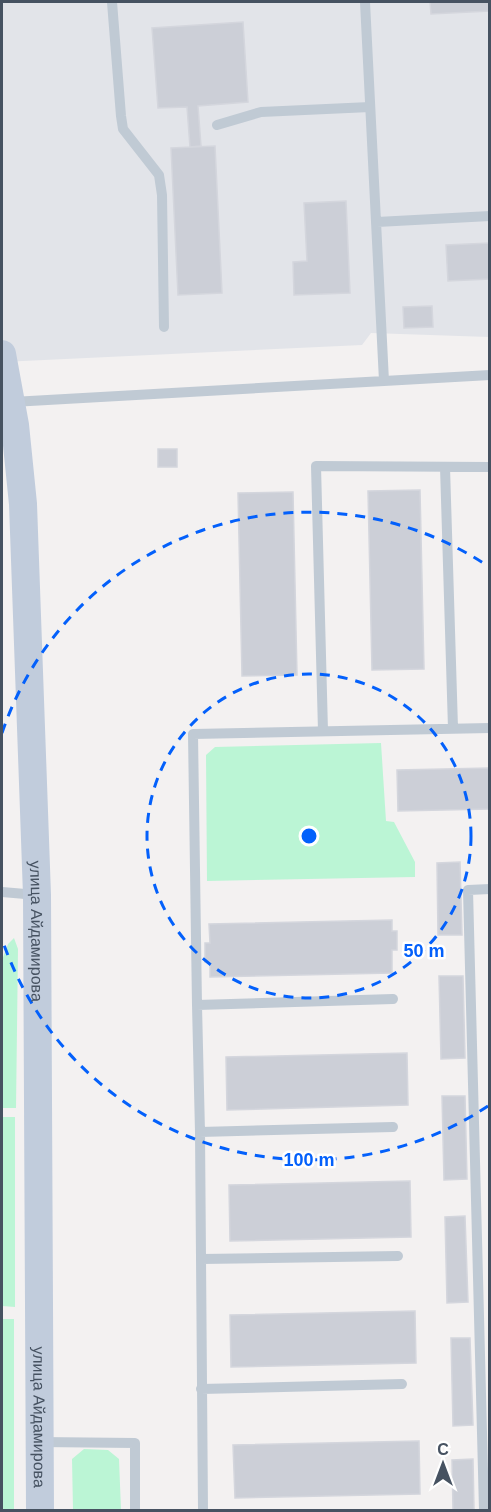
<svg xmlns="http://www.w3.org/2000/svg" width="491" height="1512" viewBox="0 0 491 1512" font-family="Arial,sans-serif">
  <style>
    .airport { fill: #e2e4e9 }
    .green { fill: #bbf5d5 }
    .building { fill: #cccfd7; stroke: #d4d6dd; stroke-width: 1.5 }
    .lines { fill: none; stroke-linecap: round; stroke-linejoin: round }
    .service { stroke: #c0cad4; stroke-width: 10 }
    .secondary { stroke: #c1ccdc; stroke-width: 28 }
    .ring { fill: none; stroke: #0360fb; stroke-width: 3; stroke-dasharray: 10 8 }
    .labels { text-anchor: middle; stroke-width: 5; stroke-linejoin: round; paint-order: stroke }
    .street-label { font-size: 16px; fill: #465261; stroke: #fff }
    .centre { fill: #0360fb; stroke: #fff; stroke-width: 3 }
    .ring-label { font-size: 18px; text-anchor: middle; font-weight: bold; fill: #0360fb; stroke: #fff; stroke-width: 5; stroke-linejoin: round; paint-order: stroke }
  </style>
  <rect width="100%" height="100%" fill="#f3f1f1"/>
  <!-- airport -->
  <path class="airport" d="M 2,2 L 489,2 L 489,337 L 371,333 L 362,345 L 2,362 Z"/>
  <!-- green -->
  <path class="green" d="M 381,743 L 386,821 L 394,822 L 415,862 L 415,877 L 207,881 L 206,755 L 215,747 Z
    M 14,938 L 18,949 L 16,1108 L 2,1108 L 2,960 L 8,944 Z
    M 2,1117 L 15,1117 L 15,1307 L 2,1306 Z
    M 2,1319 L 14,1319 L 14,1510 L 2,1510 Z
    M 84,1449 L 108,1450 L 119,1459 L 121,1510 L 73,1510 L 72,1459 Z"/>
  <!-- building -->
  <path class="building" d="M 430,2 L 490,2 L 490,11 L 431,14 Z
    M 243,22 L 248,102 L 198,106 L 201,146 L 190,147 L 187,107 L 158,108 L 152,28 Z
    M 215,146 L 222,293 L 178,295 L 171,148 Z
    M 346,201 L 350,293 L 294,295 L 293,262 L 307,261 L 304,203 Z
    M 490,243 L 490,279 L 448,281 L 446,245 Z
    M 432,306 L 433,327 L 404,328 L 403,307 Z
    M 158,449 L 177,449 L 177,467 L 158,467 Z
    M 420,490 L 424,669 L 372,670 L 368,491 Z
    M 293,492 L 297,675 L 242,676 L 238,493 Z
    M 490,768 L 490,809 L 398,811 L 397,770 Z
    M 460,862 L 462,935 L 438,935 L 437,863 Z
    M 392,920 L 392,931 L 397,931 L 397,950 L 392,950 L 392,973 L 210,977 L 210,962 L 205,962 L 205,943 L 210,943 L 209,924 Z
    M 439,976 L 463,976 L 465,1058 L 441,1059 Z
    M 407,1053 L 408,1105 L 227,1110 L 226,1057 Z
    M 442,1096 L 465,1096 L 467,1179 L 444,1180 Z
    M 410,1181 L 411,1237 L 230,1241 L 229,1185 Z
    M 465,1216 L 468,1302 L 447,1303 L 445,1217 Z
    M 415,1311 L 416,1363 L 231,1367 L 230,1315 Z
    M 451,1338 L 470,1338 L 473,1425 L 453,1426 Z
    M 419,1441 L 420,1494 L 235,1498 L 233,1445 Z
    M 473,1459 L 474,1510 L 453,1510 L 452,1460 Z"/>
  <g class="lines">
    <!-- service -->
    <path class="service" d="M 112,2 L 121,116 L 123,129 L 159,175 L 162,195 L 164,327
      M 217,125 L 261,112 L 370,107
      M 377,222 L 490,216
      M 384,381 L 490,375
      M 12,402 L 384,381 L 365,2
      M 445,467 L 453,728
      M 323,731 L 316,466 L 490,467
      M 2,892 L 37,895
      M 197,1005 L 393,999
      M 200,1132 L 393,1127
      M 201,1259 L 398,1256
      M 201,1389 L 402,1384
      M 40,1442 L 135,1443 L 135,1510
      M 203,1510 L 200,1132 L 197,1005 L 193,734 L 490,728
      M 484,1510 L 468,890 L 490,889"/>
    <!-- secondary -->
    <path class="secondary" id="s1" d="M 2,354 L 15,425 L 23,504 L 37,895 L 40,1510"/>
  </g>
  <!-- distance rings -->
  <g class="ring">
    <circle cx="309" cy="836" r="162"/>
    <path d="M488 1106A324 324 0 0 1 2 939M2 733A324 324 0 0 1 488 566"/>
  </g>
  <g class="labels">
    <!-- street labels -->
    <g class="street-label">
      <text dy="6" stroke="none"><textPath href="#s1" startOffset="579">улица Айдамирова</textPath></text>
      <text dy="6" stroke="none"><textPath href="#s1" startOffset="1065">улица Айдамирова</textPath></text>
    </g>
  </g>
  <circle cx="309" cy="836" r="9" class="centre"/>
  <g class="ring-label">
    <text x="424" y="957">50 m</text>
    <text x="309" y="1166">100 m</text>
  </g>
  <!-- border -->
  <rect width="491" height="1512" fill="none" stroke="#465261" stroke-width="6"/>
  <!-- north arrow -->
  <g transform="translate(443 1464)" stroke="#ffffff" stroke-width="4.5" paint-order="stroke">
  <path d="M0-4.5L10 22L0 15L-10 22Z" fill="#465261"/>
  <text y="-9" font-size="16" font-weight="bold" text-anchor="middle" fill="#465261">С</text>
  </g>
</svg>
